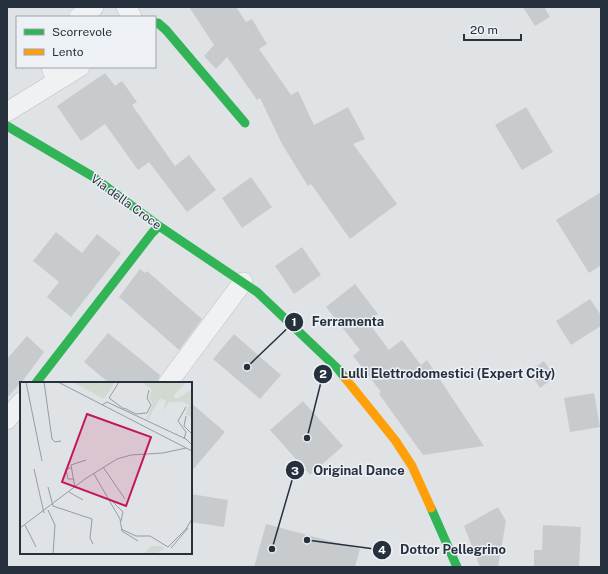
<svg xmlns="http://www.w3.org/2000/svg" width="608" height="574" viewBox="0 0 608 574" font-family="'Public Sans',sans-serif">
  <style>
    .building { fill: #c8cbce }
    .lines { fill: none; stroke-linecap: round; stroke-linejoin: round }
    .street-casing { stroke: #bec1c4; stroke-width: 20 }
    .street { stroke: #f0f1f2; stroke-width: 19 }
    .fast { stroke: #30b455; stroke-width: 9 }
    .slow { stroke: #ff9f0a; stroke-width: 9 }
    .labels { text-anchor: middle; stroke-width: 3; stroke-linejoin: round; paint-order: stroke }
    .street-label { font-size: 12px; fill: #27313e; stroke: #edf1f5 }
    .inset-road { fill: none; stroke: #969ca3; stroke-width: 1 }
    .view { fill: #c2185b; fill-opacity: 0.15; stroke: #c2185b; stroke-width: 2 }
    .inset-edge { fill: none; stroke: #27313e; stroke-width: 2 }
    .leader { fill: none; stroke: #27313e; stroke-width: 1.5 }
    .callout-dot { fill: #27313e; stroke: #edf1f5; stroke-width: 1.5 }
    .mark-label { font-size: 12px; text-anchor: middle; font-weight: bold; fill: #fff }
    .callout-label { font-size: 13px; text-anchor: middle; font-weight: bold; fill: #27313e; stroke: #edf1f5; stroke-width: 3; stroke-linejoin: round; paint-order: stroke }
  </style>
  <rect width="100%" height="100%" fill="#e0e3e6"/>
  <!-- building -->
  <path class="building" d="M 189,7 L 236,7 L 246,22 L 252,19 L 267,44 L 259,49 L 291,95 L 298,91 L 314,125 L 348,107 L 365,139 L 353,144 L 397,204 L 350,239 L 311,184 L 308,186 L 282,144 L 260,98 L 257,100 L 227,57 L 216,69 L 204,56 L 214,45 Z
    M 523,7 L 544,7 L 550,17 L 535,26 Z
    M 105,73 L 115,86 L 122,81 L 137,102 L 132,105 L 175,166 L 189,155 L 216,190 L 187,212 L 149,162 L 138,170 L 105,124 L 81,141 L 57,106 Z
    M 526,107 L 553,152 L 522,170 L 495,125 Z
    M 251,177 L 272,207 L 242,228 L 222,198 Z
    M 601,192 L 601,265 L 589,273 L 556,220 Z
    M 56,232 L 82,253 L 97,234 L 121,253 L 71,317 L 47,297 L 59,282 L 33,261 Z
    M 302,247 L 321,275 L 294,294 L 275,266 Z
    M 140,269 L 145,273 L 147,271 L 202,319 L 179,350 L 119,297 Z
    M 355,284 L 378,314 L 368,322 L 389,350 L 402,340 L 421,365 L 427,360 L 484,446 L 423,455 L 379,394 L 381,392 L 353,356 L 360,350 L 326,307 Z
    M 590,299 L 601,315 L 601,326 L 571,345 L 556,321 Z
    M 108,333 L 160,375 L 157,383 L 109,383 L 84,362 Z
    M 234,334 L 281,375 L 260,399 L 213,359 Z
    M 27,336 L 44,352 L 25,378 L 7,398 L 7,359 Z
    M 544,361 L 555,377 L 540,388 L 529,371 Z
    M 594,393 L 600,427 L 570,432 L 564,398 Z
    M 303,401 L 343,446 L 310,475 L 270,430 Z
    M 191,403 L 225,432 L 191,472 Z
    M 191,494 L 228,500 L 224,527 L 191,522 Z
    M 498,507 L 506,521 L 498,567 L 480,567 L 464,526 Z
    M 266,524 L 360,549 L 355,567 L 254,567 Z
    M 543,525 L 581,527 L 579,567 L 534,567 L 534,550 L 542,550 Z"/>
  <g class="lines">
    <!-- street casing -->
    <g class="street-casing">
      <path id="street" d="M 126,7 L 132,17
        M 79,17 L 94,7
        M 51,67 L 56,82
        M 7,112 L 80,67
        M 168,383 L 243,282
        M 7,420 L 21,402"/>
    </g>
    <!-- street -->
    <use href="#street" class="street"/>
    <!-- fast -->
    <path class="fast" d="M 155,23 L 158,23 L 166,30 L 245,123
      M 7,126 L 92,176 L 159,226 L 257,292 L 338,369 L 345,378
      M 36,383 L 152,233 L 159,226
      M 431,508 L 457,567"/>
    <!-- slow -->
    <path class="slow" d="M 345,378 L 395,440 L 412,466 L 431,508"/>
  </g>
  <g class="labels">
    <!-- street labels -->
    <g class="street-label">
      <text transform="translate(126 202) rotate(36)" y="4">Via della Croce</text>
    </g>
  </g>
  <!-- overview -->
  <g transform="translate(20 382)">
    <rect width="172" height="172" fill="#e0e3e6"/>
    <path d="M 52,0 L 95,0 L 84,17 ZM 121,0 L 166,0 L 153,14 L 162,20 L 149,20 L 143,29 L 146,19 L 140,16 L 127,39 L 126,37 L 133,22 L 129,16 L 132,7 Z" fill="#d1d9d1"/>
    <path d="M 172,7 L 172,36 L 165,32 L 169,23 L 157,17 ZM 131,164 L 141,164 L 145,166 L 136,172 L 124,172 Z" fill="#d1d9d1"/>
    <path class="inset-road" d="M 6,0 L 22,79M 24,0 L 32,57 L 35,60 L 41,59M 38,0 L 172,69M 99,0 L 89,16 L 104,27M 82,23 L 87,20 L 166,57 L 172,63M 104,26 L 116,32 L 127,31 L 131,23 L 127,16 L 129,8M 166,34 L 164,44 L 172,52M 164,57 L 166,50 L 158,39 L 166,25M 83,85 L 105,117M 51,86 L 46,87 L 48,97 L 53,97M 14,87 L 24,131M 74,92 L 100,137 L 102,149 L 118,159M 28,105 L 33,124 L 72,137 L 70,156 L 73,162M 55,106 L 51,83 L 66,78M 49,110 L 63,118M 91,118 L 103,130 L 101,139M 28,128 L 35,143 L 33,172M 5,143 L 16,165M 0,146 L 65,97 L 97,77 L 111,73 L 143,71 L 166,66M 101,147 L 116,154 L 130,154 L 148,165 L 166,147 L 172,137M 151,166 L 168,146"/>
    <path class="view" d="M 67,32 L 131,55 L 106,124 L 42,100 Z"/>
    <rect width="172" height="172" class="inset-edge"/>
  </g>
  <!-- callouts -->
  <path class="leader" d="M247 367L294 322M307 438L323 374M272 549L295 470M307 540L382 550"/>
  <g class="callout-dot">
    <circle cx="247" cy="367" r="4"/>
    <circle cx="307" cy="438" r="4"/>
    <circle cx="272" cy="549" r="4"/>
    <circle cx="307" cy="540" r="4"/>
    <circle cx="294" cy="322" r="10"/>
    <circle cx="323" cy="374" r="10"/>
    <circle cx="295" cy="470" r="10"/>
    <circle cx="382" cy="550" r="10"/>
  </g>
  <g class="mark-label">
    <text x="294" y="326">1</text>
    <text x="323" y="378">2</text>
    <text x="295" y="475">3</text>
    <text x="382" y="554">4</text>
  </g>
  <g class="callout-label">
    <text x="348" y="326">Ferramenta</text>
    <text x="448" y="378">Lulli Elettrodomestici (Expert City)</text>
    <text x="359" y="475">Original Dance</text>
    <text x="453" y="554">Dottor Pellegrino</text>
  </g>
  <!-- border -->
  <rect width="608" height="574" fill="none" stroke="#27313e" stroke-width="16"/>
  <!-- legend -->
  <rect x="16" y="16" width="140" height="52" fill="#edf1f5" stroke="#9ea4ac"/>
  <rect x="24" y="29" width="20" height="6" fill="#30b455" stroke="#9ea4ac"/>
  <text x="52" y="36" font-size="12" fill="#27313e">Scorrevole</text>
  <rect x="24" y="49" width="20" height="6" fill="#ff9f0a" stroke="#9ea4ac"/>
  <text x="52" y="56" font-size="12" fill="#27313e">Lento</text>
  <!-- scale -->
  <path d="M464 34v6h57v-6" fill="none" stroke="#27313e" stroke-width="2"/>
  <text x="470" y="34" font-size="12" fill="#27313e" stroke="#edf1f5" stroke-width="3" paint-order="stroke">20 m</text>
</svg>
